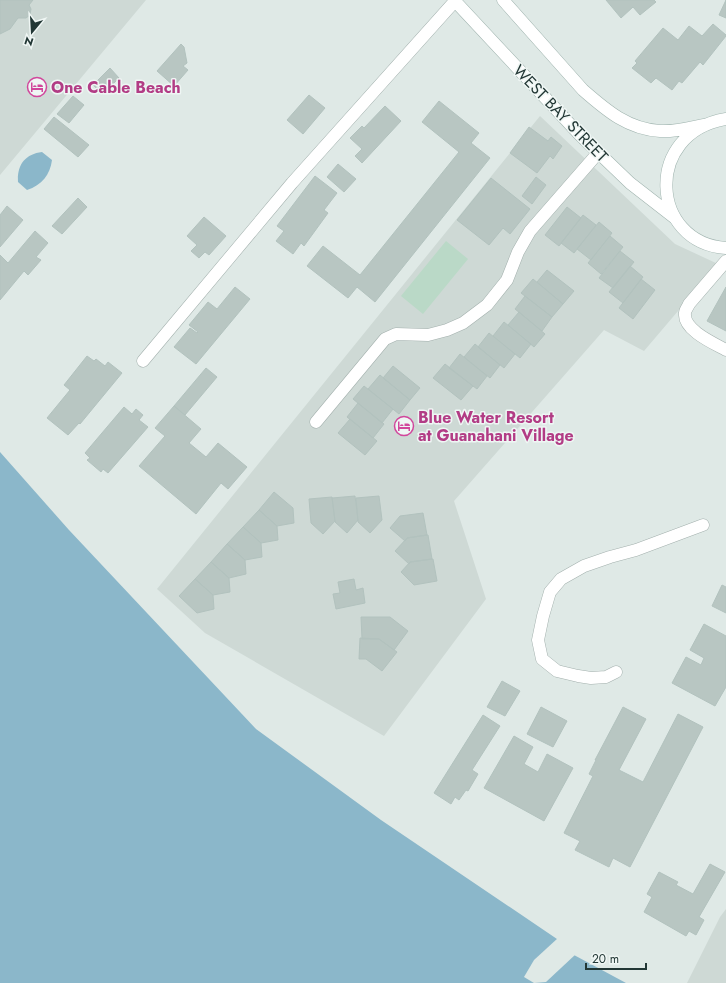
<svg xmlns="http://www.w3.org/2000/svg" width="726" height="983" viewBox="0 0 726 983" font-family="Jost,sans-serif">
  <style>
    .built { fill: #ced9d5 }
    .green { fill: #bad9c7 }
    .water { fill: #8bb7ca }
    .pier { fill: #dfe9e6 }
    .building { fill: #b8c6c2; stroke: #b2c2be }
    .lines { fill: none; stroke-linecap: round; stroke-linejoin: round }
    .lane-casing { stroke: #a3b0ad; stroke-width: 13 }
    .street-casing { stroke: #a3b0ad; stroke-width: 13 }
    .secondary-casing { stroke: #a0b4af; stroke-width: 13 }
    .lane { stroke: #fff; stroke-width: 12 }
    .street { stroke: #fff; stroke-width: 12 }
    .secondary { stroke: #fff; stroke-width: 12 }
    .labels { text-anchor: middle; stroke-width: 3; stroke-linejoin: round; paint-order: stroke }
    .hotel-label { font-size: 16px; font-weight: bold; fill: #b23c85; stroke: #eff6f4; text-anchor: start }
    .street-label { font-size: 16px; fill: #223735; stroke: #eff6f4 }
  </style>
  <rect width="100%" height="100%" fill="#dfe9e6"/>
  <!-- built -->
  <path class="built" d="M 0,0 L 146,0 L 0,175 Z
    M 540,116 L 675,244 L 718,264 L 644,351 L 604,330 L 454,501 L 486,599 L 384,736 L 205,633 L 157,589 Z
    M 726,909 L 726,983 L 687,983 L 720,917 Z"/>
  <!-- green -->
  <path class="green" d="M 446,241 L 468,259 L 423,314 L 401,296 Z"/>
  <!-- water -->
  <path class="water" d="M 42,152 L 52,160 C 50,175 42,185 27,190 L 18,182 C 17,165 25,154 42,152 Z
    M 0,452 L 69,530 L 256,729 L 381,820 L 557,939 L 574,955 L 626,983 L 0,983 Z"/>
  <!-- pier -->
  <path class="pier" d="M 558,938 L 576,954 L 546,982 L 534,983 L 524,977 L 534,960 Z"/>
  <!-- building -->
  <path class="building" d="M 0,0 L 33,0 L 29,5 L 31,9 L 30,15 L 26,18 L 18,18 L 10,29 L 0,34 Z
    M 606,0 L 654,0 L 656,2 L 640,15 L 633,7 L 621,18 Z
    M 726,0 L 726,18 L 719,15 Z
    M 713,24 L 726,35 L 726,36 L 703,65 L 700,62 L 682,83 L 679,81 L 672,90 L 656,78 L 651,83 L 632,68 L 637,63 L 635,61 L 663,28 L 678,40 L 689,26 L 702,36 Z
    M 181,44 L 184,47 L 187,63 L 183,66 L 188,70 L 174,86 L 157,71 Z
    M 110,68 L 119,78 L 103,94 L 93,85 Z
    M 309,95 L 325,108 L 303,134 L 287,120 Z
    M 73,96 L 84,105 L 69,123 L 57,114 Z
    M 439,101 L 479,133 L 471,143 L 490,158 L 375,302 L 357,287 L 348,298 L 307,266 L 323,246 L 360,275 L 459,152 L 422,122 Z
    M 385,106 L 401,121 L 362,163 L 355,156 L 362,149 L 350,138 L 362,126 L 364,128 Z
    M 54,117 L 89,145 L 78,157 L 44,129 Z
    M 529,127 L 548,141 L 551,137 L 562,146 L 553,159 L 550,156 L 537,173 L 510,153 Z
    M 338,164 L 356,179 L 344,192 L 327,177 Z
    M 315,176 L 337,193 L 324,210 L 328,213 L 304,246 L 301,243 L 293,254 L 276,241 L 284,231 L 277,226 Z
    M 536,177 L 546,185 L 532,204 L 522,196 Z
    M 491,178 L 530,209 L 510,234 L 503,228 L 489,245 L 457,220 Z
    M 78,198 L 87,207 L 62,234 L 52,226 Z
    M 7,206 L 23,220 L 0,247 L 0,215 Z
    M 567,207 L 581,218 L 559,246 L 545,235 Z
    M 583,215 L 596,225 L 574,253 L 561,243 Z
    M 204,217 L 226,236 L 209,255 L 205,252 L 199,258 L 191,251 L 197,245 L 187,236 Z
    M 599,222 L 612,233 L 591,260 L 577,249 Z
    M 35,231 L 48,243 L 36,257 L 41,260 L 28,275 L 24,271 L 0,300 L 0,255 L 8,263 Z
    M 610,236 L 623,247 L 601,274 L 588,263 Z
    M 620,251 L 634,262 L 613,288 L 599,278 Z
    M 630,266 L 643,277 L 623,303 L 609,292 Z
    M 547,270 L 574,291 L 563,304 L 537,282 Z
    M 533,279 L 563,304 L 552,317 L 521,293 Z
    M 641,279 L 655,290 L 633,319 L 619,308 Z
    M 235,287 L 250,299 L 196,364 L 174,347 L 190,328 L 197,333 L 198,332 L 189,325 L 208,302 L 217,309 Z
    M 726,287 L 726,331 L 707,321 Z
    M 525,296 L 552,317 L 542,331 L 515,309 Z
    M 519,312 L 545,334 L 534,347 L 508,325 Z
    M 504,322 L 531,344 L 520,358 L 493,336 Z
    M 489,333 L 515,354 L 504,368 L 478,347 Z
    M 475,344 L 500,365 L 490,378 L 464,357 Z
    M 460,354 L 487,376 L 477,389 L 449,368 Z
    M 87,356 L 94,361 L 96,359 L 105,366 L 108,362 L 122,373 L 80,424 L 79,423 L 68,435 L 47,418 L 70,390 L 64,385 Z
    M 445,364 L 473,386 L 461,400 L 433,378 Z
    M 393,366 L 420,388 L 410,400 L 383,378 Z
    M 206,368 L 217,377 L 185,415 L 174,406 Z
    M 380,375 L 410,400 L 399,414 L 368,389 Z
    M 364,386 L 393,409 L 382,423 L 353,399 Z
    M 358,403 L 384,424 L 373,438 L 347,417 Z
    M 174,406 L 201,429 L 189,443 L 206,457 L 218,443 L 247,467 L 228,489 L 221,483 L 196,514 L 139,466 L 165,436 L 155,428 Z
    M 124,407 L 132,414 L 136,409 L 143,415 L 139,420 L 148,427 L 108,473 L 103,469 L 101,472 L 87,460 L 90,458 L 85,453 Z
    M 350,419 L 377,441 L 365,455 L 338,433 Z
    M 274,492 L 293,508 L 294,523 L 277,526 L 259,510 Z
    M 355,496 L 358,520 L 347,533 L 335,522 L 332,498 Z
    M 379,496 L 382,520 L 370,533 L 358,522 L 356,498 Z
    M 332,497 L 335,521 L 323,534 L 311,523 L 309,499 Z
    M 259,510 L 277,526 L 278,540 L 261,543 L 243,527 Z
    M 423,513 L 427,535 L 407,538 L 405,541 L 390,528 L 400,516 Z
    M 243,527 L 261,543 L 262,557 L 245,560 L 227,544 Z
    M 427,535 L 428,535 L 432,559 L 410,562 L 409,564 L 395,551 L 407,538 Z
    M 227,544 L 245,560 L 246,574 L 229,578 L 211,562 Z
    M 433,559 L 437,581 L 414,585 L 401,572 L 410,562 Z
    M 211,562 L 229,578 L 230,592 L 213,595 L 195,579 Z
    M 195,579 L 213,595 L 214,609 L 197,613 L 179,596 Z
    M 354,579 L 356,590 L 363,588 L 365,603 L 336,609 L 333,594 L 340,593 L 338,582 Z
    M 722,585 L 726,587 L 726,613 L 712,606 Z
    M 361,617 L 390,617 L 408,631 L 394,650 L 379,639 L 362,639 Z
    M 704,624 L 726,636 L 726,687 L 715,706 L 672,683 L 686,657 L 701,665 L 704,658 L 690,650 Z
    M 360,638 L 379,639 L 397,652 L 382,671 L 366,659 L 359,659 Z
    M 502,681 L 520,691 L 505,716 L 487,707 Z
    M 541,707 L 567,721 L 553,747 L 527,734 Z
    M 623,707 L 646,719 L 619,770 L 643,782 L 678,714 L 703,727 L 630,867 L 613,858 L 609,867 L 575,850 L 580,841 L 564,833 L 593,776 L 589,774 L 596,760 L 595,760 Z
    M 483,715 L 500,726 L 472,770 L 478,774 L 468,791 L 466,790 L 459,800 L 455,797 L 451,804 L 434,793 Z
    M 514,736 L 533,747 L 524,764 L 538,772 L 547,754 L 573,768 L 544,821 L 484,788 Z
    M 710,864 L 725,872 L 699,917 L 704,920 L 696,935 L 689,931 L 686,936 L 644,912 L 652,897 L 647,894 L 659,872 L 678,882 L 676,885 L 693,894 Z"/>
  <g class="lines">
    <!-- lane casing -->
    <g class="lane-casing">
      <path id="lane" d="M 726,261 L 689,304 C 688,307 685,310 685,313 C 683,330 713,343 726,350
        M 616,672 L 606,677 L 591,678 L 578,676 L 557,671 L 542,659 L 538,640 L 543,616 L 550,592 L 561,579 L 584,566 L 610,557 L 636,550 L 703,525"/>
    </g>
    <!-- street casing -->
    <g class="street-casing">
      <path id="street" d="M 143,361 L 292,183 L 455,1
        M 316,422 L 385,339 L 396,334 L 428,335 L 447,330 L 463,323 L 487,305 L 507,280 L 518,252 L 530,231 L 598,153"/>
    </g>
    <!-- secondary casing -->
    <g class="secondary-casing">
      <path id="secondary" d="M 454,0 L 580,135 L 630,183 L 675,218
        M 503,0 L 583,90 C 607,111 628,129 660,131 C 674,132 689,128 703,125
        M 726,119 C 643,133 650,243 726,248"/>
    </g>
    <!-- lane -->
    <use href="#lane" class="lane"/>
    <!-- street -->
    <use href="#street" class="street"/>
    <!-- secondary -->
    <use href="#secondary" class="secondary"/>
  </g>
  <!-- icons -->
  <defs>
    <g id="hotel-ring" transform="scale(1)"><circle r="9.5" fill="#eff6f4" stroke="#d1479c" stroke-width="1.5"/><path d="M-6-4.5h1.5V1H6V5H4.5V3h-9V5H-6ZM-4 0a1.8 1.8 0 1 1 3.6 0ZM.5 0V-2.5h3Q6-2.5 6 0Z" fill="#d1479c"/></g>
  </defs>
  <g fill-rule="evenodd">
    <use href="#hotel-ring" x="37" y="87"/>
    <use href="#hotel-ring" x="404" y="426"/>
  </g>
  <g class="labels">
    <!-- hotel labels -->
    <g class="hotel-label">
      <text x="51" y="93">One Cable Beach</text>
      <text x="418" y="423">Blue Water Resort<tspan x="418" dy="18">at Guanahani Village</tspan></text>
    </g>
    <!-- street labels -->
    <g class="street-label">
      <text transform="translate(561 113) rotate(46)" y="6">WEST BAY STREET</text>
    </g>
  </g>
  <!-- north arrow -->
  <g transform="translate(32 32) rotate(198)" stroke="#eff6f4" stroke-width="3" paint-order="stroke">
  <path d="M0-3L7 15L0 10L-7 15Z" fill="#223735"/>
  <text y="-6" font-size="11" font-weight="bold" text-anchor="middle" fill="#223735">N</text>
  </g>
  <!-- scale -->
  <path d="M586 963v6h60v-6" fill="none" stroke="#223735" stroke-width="2"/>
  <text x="592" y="963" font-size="12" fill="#223735" stroke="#eff6f4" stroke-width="3" paint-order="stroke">20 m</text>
</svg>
